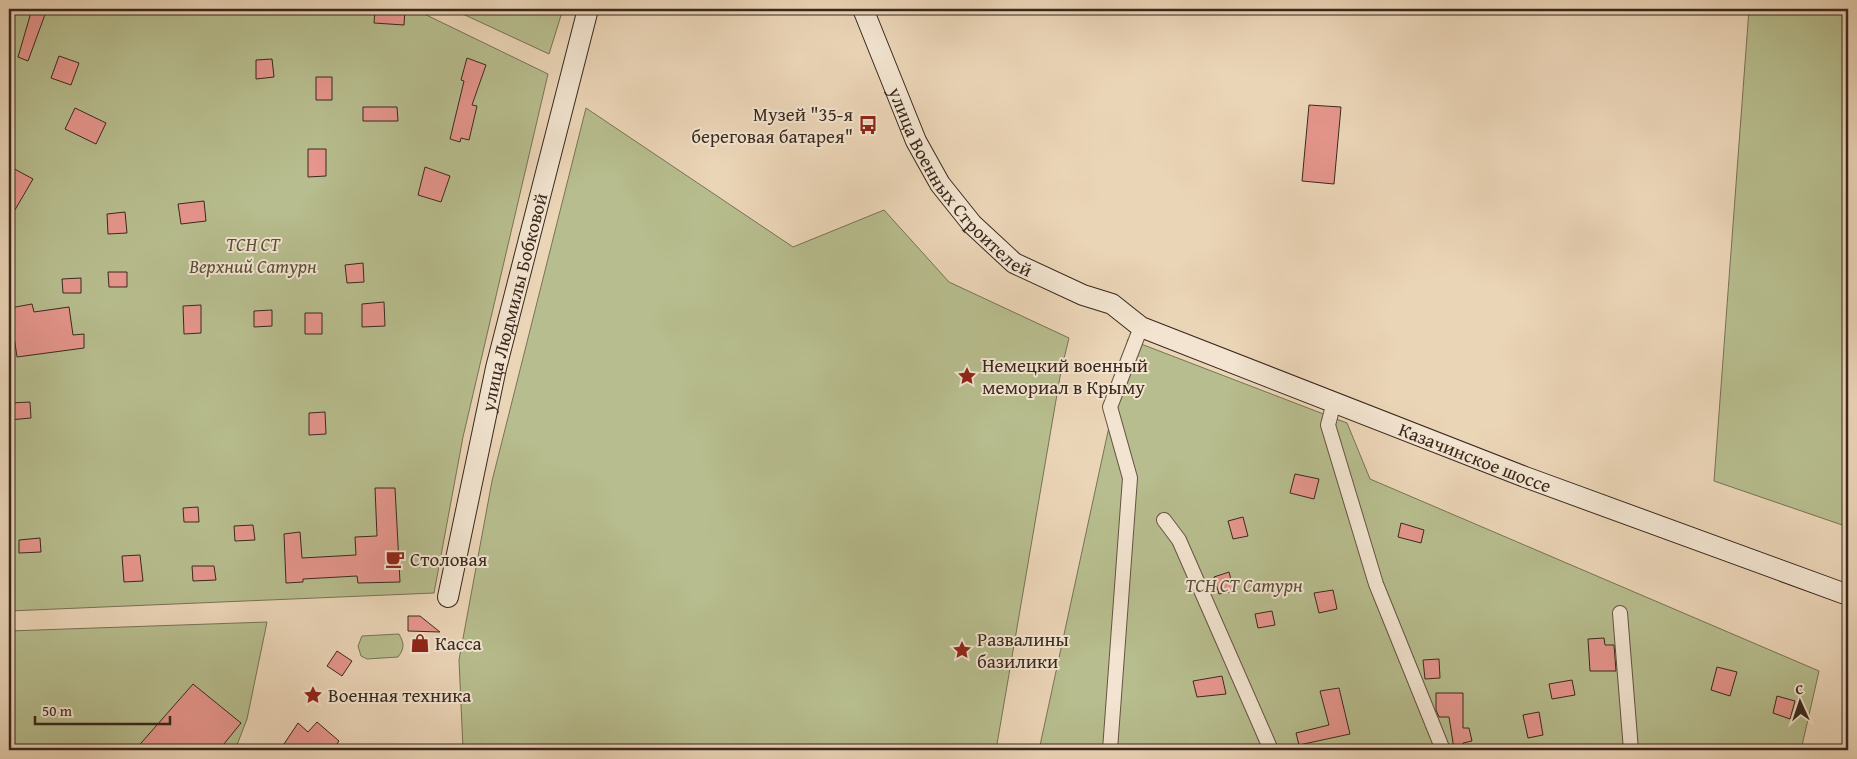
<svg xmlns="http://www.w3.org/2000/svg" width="1857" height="759" viewBox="0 0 1857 759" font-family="'Gentium Book Plus',serif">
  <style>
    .green { fill: #b7bd8e; stroke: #787255 }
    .building { fill: #e6968d; stroke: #3a281c }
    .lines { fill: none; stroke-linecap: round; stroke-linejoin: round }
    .minor-casing { stroke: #665343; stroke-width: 16 }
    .secondary-casing { stroke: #3a281c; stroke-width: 22 }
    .minor { stroke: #f2e4d0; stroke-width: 14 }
    .secondary { stroke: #f2e4d0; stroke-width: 20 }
    .labels { text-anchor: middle; stroke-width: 4; stroke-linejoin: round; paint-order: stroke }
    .poi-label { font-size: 19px; fill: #3a281c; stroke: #f2e4d0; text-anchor: start }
    .street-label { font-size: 19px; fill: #3a281c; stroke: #f2e4d0 }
    .park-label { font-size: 19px; font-style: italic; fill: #594d38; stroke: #f2e4d0 }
  </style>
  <rect width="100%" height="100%" fill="#ebd5b7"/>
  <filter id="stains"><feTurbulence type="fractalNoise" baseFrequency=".004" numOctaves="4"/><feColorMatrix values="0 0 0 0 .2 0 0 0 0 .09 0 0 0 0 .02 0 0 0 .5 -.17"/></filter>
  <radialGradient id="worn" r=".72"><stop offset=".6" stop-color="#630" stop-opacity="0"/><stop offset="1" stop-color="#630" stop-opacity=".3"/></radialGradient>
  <!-- green -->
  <path class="green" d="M 9,9 L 414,9 L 548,74 L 463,437 L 434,593 L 9,611 Z
    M 452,9 L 563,9 L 549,54 Z
    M 1749,9 L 1848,9 L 1848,527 L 1714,481 Z
    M 586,108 L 793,247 L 884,210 L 949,282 L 1069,338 L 1061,371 L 996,750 L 463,749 L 459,660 L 492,481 Z
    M 1128,339 L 1347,423 L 1370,479 L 1819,671 L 1801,750 L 1039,750 Z
    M 267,622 L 247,719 L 235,750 L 9,750 L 9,631 Z
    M 399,634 C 404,643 405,648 398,657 L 367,659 L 361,656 L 358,646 L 362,636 Z"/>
  <!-- building -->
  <path class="building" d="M 32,9 L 47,9 L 28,61 L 18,57 Z
    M 375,9 L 405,9 L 404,25 L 374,23 Z
    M 59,56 L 79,63 L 71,85 L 51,78 Z
    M 467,58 L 486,65 L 472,105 L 477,106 L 469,140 L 461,138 L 460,142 L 450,139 L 464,81 L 461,80 Z
    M 272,59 L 274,77 L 256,79 L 256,60 Z
    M 316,77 L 332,77 L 332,100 L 316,100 Z
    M 1309,105 L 1341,107 L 1334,184 L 1302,181 Z
    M 363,107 L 397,107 L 398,121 L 363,121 Z
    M 75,108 L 106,123 L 96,144 L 65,129 Z
    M 308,149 L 326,149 L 326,176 L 308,177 Z
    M 9,166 L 33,179 L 9,220 Z
    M 425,167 L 450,176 L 441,202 L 418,195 Z
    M 204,201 L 206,221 L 181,224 L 178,204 Z
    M 125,212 L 127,233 L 108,234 L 107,214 Z
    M 363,263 L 364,282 L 347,283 L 345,265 Z
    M 108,272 L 127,272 L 127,287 L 109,287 Z
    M 81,278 L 81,293 L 63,293 L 62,279 Z
    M 384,302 L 385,326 L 362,327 L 362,304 Z
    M 32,304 L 34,312 L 69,307 L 73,335 L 84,334 L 84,348 L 17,357 L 10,308 Z
    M 201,305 L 201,333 L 184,334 L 183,306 Z
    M 272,310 L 272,326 L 254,327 L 254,311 Z
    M 305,313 L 322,313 L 322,334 L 305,334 Z
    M 30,402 L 31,418 L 9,420 L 9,403 Z
    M 325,412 L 326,434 L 309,435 L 309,413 Z
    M 1295,474 L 1319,479 L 1314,499 L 1290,493 Z
    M 375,488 L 395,488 L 400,582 L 358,583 L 357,576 L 303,579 L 303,582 L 286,583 L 284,534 L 300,532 L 302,558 L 356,555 L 355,537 L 377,536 Z
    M 198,507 L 199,522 L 184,522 L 183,508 Z
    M 1243,517 L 1248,536 L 1233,539 L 1228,521 Z
    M 1401,523 L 1424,530 L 1421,543 L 1398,537 Z
    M 253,525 L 255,540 L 235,541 L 234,526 Z
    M 40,538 L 41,552 L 19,553 L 19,540 Z
    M 140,555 L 143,581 L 124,582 L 122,556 Z
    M 192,566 L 214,566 L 216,580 L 193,581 Z
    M 1229,572 L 1234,591 L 1219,594 L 1214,577 Z
    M 1333,590 L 1337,609 L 1319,613 L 1314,593 Z
    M 1272,611 L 1275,625 L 1258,628 L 1255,614 Z
    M 408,616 L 420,616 L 440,632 L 408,631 Z
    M 1604,638 L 1605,645 L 1614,645 L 1616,671 L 1590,671 L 1588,639 Z
    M 337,651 L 352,661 L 342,676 L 327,666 Z
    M 1439,659 L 1440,678 L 1425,679 L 1423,660 Z
    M 1717,667 L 1737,672 L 1730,696 L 1711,690 Z
    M 1222,676 L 1226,694 L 1197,697 L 1193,681 Z
    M 1572,680 L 1575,695 L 1552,699 L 1549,684 Z
    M 193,684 L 241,723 L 219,750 L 135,750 Z
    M 1339,688 L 1350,734 L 1299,745 L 1296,733 L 1329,725 L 1320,691 Z
    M 1436,693 L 1463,693 L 1463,728 L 1469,728 L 1472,741 L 1463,743 L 1463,748 L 1454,749 L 1449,717 L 1439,717 L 1436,710 Z
    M 1777,696 L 1795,701 L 1790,719 L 1773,713 Z
    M 1539,712 L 1543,735 L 1528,738 L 1523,715 Z
    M 317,722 L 339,741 L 333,750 L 280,750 L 298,723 L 308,732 Z"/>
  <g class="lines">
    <!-- minor casing -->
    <g class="minor-casing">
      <path id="minor" d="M 1334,402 L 1328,425 L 1376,584 L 1443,750
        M 1164,520 L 1179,540 L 1271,750
        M 1620,613 L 1631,750
        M 1110,750 L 1130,478 L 1110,407 L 1141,327"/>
    </g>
    <!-- secondary casing -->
    <g class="secondary-casing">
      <g id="secondary">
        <path id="s1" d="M 863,9 L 916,141 L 940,184 L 972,224 L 1014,263 L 1083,295 L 1112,304 L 1141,327 L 1525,477 L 1848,595"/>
        <path id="s2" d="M 448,597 L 496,368 L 588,9"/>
      </g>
    </g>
    <!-- minor -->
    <use href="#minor" class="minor"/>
    <!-- secondary -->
    <use href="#secondary" class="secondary"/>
  </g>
  <!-- icons -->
  <defs>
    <g id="bus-bare" transform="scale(1.5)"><path d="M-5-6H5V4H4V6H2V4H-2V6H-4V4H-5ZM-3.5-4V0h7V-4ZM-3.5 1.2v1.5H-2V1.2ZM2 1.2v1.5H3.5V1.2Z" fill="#8f2418" stroke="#f2e4d0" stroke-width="2.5" paint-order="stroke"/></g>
    <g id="sight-bare" transform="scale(1.5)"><path d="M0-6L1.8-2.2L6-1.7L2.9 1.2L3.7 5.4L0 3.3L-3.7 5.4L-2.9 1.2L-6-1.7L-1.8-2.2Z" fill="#8f2418" stroke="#f2e4d0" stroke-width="2.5" paint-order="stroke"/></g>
    <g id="cafe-bare" transform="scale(1.5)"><path d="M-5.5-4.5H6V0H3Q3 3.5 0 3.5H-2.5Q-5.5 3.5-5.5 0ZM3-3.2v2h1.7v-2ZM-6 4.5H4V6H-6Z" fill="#8f2418" stroke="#f2e4d0" stroke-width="2.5" paint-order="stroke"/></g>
    <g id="shop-bare" transform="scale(1.5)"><path d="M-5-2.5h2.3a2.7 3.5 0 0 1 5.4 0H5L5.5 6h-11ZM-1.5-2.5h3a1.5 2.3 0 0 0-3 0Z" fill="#8f2418" stroke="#f2e4d0" stroke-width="2.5" paint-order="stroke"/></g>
  </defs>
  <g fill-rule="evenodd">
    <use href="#bus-bare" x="868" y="125"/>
    <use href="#sight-bare" x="967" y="376"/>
    <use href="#cafe-bare" x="395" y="559"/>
    <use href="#shop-bare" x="420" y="643"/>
    <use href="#sight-bare" x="962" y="650"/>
    <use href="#sight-bare" x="313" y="695"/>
  </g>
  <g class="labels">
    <!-- poi labels -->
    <g class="poi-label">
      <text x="853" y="121" text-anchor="end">Музей "35-я<tspan x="853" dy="22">береговая батарея"</tspan></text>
      <text x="982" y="372">Немецкий военный<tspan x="982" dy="22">мемориал в Крыму</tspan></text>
      <text x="410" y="566">Столовая</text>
      <text x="977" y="646">Развалины<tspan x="977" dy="22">базилики</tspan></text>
      <text x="435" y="650">Касса</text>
      <text x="328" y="702">Военная техника</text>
    </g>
    <!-- street labels -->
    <g class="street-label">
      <text dy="7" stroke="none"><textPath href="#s1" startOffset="202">улица Военных Строителей</textPath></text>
      <text dy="7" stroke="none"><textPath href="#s2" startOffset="302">улица Людмилы Бобковой</textPath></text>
      <text dy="7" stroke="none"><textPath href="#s1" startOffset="802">Казачинское шоссе</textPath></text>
    </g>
    <!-- park labels -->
    <g class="park-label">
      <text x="253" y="251">ТСН СТ<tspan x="253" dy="22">Верхний Сатурн</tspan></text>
      <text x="1244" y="592">ТСН СТ Сатурн</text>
    </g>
  </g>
  <!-- margin -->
  <rect width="1857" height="759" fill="none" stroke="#ebd5b7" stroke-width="30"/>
  <rect x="10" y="10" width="1837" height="739" fill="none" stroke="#3a281c" stroke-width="2.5"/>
  <rect x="15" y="15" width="1827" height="729" fill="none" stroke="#3a281c"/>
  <!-- north arrow -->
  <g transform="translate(1800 702) rotate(357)" stroke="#f2e4d0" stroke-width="4" paint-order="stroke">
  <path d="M0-4L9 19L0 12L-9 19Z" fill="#3a281c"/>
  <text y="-8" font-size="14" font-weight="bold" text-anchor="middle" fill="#3a281c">С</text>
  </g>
  <!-- scale -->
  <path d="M35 716v8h135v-8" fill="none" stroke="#3a281c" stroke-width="2.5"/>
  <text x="42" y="716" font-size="15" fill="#3a281c" stroke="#f2e4d0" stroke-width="4" paint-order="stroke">50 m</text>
  <rect width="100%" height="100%" filter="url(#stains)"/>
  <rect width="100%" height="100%" fill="url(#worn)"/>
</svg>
